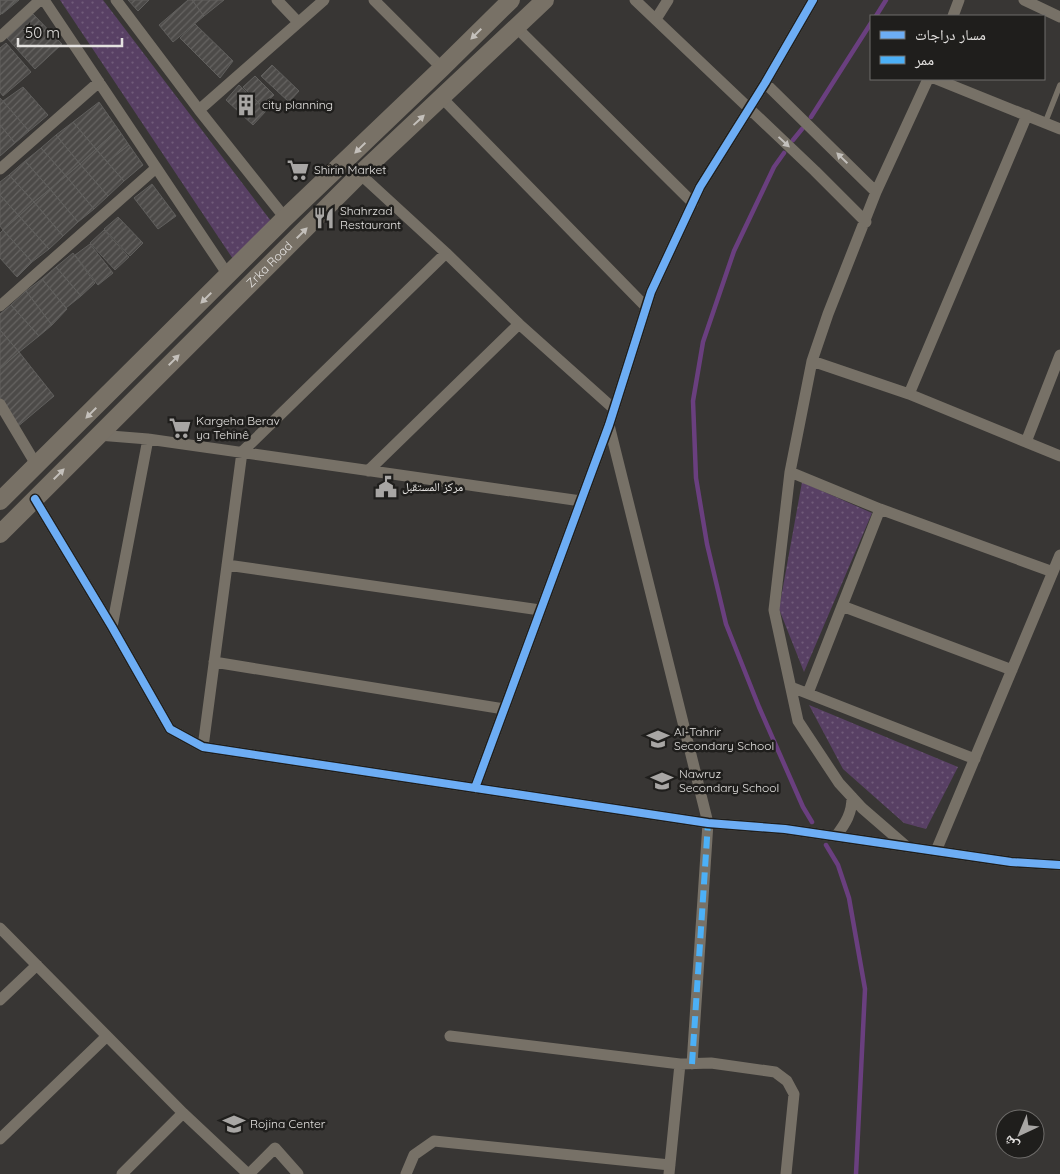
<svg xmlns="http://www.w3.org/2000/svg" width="1060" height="1174" viewBox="0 0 1060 1174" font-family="Quicksand,'Noto Naskh Arabic',sans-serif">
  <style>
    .grass { fill: url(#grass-dots) }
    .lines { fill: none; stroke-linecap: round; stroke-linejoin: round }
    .stream { stroke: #6a3f7f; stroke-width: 4.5 }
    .building { fill: url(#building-hatch); stroke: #605f5d }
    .lane { stroke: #777167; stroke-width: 5.5 }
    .street { stroke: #777167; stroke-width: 11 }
    .primary { stroke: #787166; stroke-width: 18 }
    .quiet { stroke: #4cb0f7; stroke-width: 6; stroke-dasharray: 12 6; stroke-linecap: butt }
    .cycleway-casing { stroke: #1f1e1c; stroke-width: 11 }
    .cycleway { stroke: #6dadf4; stroke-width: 8 }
    .oneway { fill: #c4c0bb }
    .oneway2 { fill: #c3c0bc }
    .labels { text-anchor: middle; stroke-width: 5; stroke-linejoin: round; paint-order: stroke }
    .poi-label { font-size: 12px; fill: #e4e2e0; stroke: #1f1e1c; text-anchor: start }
    .street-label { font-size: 12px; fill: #e4e2e0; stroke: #1f1e1c }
  </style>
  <defs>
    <pattern id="grass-dots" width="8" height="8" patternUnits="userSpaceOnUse" patternTransform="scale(1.25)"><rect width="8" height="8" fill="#584064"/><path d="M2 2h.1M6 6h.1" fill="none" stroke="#705b7a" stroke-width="1.8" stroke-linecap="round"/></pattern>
    <pattern id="building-hatch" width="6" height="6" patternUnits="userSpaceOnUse" patternTransform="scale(1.25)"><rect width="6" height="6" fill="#4c4a48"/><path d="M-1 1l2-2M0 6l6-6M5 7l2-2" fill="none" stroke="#666462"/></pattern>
  </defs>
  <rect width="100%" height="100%" fill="#383634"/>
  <!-- grass -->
  <path class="grass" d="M 60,0 L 103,0 L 271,221 L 233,259 Z
    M 802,482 L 872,513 L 804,672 L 779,609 Z
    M 809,705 L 958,767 L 926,829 L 904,823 L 843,769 Z"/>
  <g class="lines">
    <!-- stream -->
    <path class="stream" d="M 876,16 L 886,0
      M 811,117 L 871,23
      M 793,140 L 802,129
      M 784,153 L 774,167 L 734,251 L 703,342 L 693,401 L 696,478 L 707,544 L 726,624 L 759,707 L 803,807 L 812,822
      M 826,845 L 838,865 L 849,898 L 865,989 L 856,1174"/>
  </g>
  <!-- building -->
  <path class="building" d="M 0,0 L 19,0 L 2,14 L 0,12 Z
    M 0,0 L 17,0 L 0,15 Z
    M 128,0 L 149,0 L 138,11 Z
    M 188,0 L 192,0 L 204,16 L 173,42 L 159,25 Z
    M 192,0 L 224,0 L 204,16 Z
    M 33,14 L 62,44 L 35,69 L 7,38 Z
    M 195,24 L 233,61 L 220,78 L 180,38 Z
    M 6,43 L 31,72 L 3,96 L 0,92 L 0,48 Z
    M 272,65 L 299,91 L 289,102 L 261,76 Z
    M 255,76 L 274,95 L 262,106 L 243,87 Z
    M 239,85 L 266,111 L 253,125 L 226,100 Z
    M 23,87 L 48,115 L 29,131 L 3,101 Z
    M 0,98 L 29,131 L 15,143 L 0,125 Z
    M 99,102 L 118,129 L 96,149 L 73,122 Z
    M 73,122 L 96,149 L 80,164 L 56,135 Z
    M 0,125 L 15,143 L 0,156 Z
    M 118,129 L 129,145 L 107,162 L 96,149 Z
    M 56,135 L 80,164 L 66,176 L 41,148 Z
    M 129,145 L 143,165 L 124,181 L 107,162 Z
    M 41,148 L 66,176 L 50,189 L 25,161 Z
    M 96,149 L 124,181 L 108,196 L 80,164 Z
    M 25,161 L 50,189 L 34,202 L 9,175 Z
    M 80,164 L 108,196 L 94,209 L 66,176 Z
    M 9,175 L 34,202 L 19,216 L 0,195 L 0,182 Z
    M 66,176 L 94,209 L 78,222 L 50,189 Z
    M 152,184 L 176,216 L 158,229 L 134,198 Z
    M 50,189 L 78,222 L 63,236 L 34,202 Z
    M 0,195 L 19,216 L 3,230 L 0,226 Z
    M 34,202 L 63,236 L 49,249 L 19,216 Z
    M 19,216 L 49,249 L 32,262 L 3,230 Z
    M 118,217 L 143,243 L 130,256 L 104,229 Z
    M 3,230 L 32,262 L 17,277 L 0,258 L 0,233 Z
    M 104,230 L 129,257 L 115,270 L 90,243 Z
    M 90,244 L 113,273 L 98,285 L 75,255 Z
    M 73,253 L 95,283 L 81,296 L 56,267 Z
    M 56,267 L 81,296 L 66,308 L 42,279 Z
    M 42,279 L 67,309 L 52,325 L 26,291 Z
    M 26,291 L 52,325 L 39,336 L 11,305 Z
    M 11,305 L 39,336 L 19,352 L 0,330 L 0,314 Z
    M 0,330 L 19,352 L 0,369 Z
    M 19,352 L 54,396 L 16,428 L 0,400 L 0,369 Z"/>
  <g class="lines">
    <!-- lane -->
    <path class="lane" d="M 1045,123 L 1060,85"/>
    <!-- street -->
    <path class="street" d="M 44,0 L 228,275
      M 116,0 L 199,110 L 285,218
      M 277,0 L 298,22
      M 374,0 L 442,68
      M 635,0 L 815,171 L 866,222
      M 1024,0 L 1060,17
      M 953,16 L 959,0
      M 656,19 L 668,0
      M 517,28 L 693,203
      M 0,37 L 40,0
      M 936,79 L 1060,129
      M 765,83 L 876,192
      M 443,99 L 646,307
      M 199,110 L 324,0
      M 0,169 L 99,82
      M 360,174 L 446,253 L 519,324 L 614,409
      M 0,306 L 156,168
      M 812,361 L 909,394 L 1060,456
      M 909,394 L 1027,115
      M 0,404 L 37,466
      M 609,425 L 708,823 L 692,1064
      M 98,435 L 148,439 L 581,501
      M 1026,442 L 1060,355
      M 368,471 L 519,324
      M 790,472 L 880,509 L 1053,572
      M 35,499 L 112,627 L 170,729 L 203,747 L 708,823 L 785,829 L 1011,862 L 1060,865
      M 227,565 L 540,610
      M 842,606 L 1012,670
      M 112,627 L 148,439
      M 214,662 L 504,709
      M 791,687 L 975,759
      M 808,693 L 880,509
      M 203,747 L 242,452 L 446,253
      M 475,788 L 609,425 L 651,292 L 700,187 L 765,83 L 813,0
      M 836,836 C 846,823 852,813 852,797
      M 907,847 L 862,808 L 839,783 L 798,721 L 774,610 L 790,472 L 812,361 L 828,314 L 876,192 L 928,79
      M 936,851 L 1060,555
      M 0,928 L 183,1113 L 122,1174
      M 0,1000 L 37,965
      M 450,1036 L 680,1064 L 711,1063 L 775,1072 L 787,1081 L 794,1094 L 786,1174
      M 183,1113 L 248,1174
      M 0,1139 L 107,1036
      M 249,1174 L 275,1148 L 298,1174
      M 406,1174 L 414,1155 L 434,1141 L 670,1165
      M 669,1174 L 680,1064"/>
    <!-- primary -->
    <g class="primary">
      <path d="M 0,501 L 285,218 L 442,68 L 511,0"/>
      <path id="s1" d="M 0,534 L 360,174 L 545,0"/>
    </g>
    <!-- quiet -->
    <path class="quiet" d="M 692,1064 L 708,823"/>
    <!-- cycleway casing -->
    <g class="cycleway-casing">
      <path id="cycleway" d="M 35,499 L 112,627 L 170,729 L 203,747 L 708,823 L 785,829 L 1011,862 L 1060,865
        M 475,788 L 609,425 L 651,292 L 700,187 L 765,83 L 813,0"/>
    </g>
    <!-- cycleway -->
    <use href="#cycleway" class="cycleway"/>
  </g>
  <!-- one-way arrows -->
  <defs><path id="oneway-solid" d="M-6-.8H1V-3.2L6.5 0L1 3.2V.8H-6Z" transform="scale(1.25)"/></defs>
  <g class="oneway">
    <use href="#oneway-solid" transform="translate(476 34) rotate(135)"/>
    <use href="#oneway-solid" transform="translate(419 120) rotate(-43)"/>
    <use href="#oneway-solid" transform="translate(360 148) rotate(136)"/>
    <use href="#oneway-solid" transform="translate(302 233) rotate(-45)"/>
    <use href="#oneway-solid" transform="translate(206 298) rotate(135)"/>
    <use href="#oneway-solid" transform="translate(174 360) rotate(-45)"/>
    <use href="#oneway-solid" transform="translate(91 413) rotate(135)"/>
    <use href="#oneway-solid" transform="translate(59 474) rotate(-45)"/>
  </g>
  <g class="oneway2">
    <use href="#oneway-solid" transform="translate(784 142) rotate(43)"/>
    <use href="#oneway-solid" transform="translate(842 158) rotate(-136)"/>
  </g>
  <!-- icons -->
  <defs>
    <g id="building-bare" transform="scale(1.725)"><path d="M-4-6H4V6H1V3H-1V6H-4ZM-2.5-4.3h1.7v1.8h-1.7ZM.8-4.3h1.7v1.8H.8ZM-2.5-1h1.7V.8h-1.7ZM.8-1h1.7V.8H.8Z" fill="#a8a6a4" stroke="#1f1e1c" stroke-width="2.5" paint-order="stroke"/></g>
    <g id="supermarket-bare" transform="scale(1.725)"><path d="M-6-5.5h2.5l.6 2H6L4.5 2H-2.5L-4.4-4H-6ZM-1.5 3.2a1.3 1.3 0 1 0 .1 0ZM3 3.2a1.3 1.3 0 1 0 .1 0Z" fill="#a8a6a4" stroke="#1f1e1c" stroke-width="2.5" paint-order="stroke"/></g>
    <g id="restaurant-bare" transform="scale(1.725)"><path d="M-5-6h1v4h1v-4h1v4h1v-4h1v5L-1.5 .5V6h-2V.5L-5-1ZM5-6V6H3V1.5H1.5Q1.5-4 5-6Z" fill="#a8a6a4" stroke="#1f1e1c" stroke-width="2.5" paint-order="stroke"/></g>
    <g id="civic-bare" transform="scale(1.725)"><path d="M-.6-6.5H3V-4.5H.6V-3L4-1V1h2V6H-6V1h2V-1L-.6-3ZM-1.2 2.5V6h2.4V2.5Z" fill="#a8a6a4" stroke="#1f1e1c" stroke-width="2.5" paint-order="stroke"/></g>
    <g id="school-bare" transform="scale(1.725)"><path d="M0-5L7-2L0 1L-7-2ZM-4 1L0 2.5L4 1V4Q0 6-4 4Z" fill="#a8a6a4" stroke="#1f1e1c" stroke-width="2.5" paint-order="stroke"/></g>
  </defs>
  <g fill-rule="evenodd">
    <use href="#building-bare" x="246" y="105"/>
    <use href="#supermarket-bare" x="298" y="170"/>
    <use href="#restaurant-bare" x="324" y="218"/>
    <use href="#supermarket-bare" x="180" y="428"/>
    <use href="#civic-bare" x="386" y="487"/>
    <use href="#school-bare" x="658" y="739"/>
    <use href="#school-bare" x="662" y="781"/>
    <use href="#school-bare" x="234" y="1124"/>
  </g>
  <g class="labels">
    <!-- poi labels -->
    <g class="poi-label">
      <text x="262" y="109">city planning</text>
      <text x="314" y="174">Shirin Market</text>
      <text x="340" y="215">Shahrzad<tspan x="340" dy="14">Restaurant</tspan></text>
      <text x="196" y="425">Kargeha Berav<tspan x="196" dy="14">ya Tehinê</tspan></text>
      <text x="402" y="491">مركز المستقبل</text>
      <text x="674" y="736">Al-Tahrir<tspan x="674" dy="14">Secondary School</tspan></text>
      <text x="679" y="778">Nawruz<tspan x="679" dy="14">Secondary School</tspan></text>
      <text x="250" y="1128">Rojina Center</text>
    </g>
    <!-- street labels -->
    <g class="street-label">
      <text dy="4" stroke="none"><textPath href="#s1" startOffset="381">Zrka Road</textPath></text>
    </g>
  </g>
  <!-- legend -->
  <rect x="870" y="15" width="175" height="65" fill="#1f1e1c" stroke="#6e6c6a"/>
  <rect x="880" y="31" width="25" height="8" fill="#6dadf4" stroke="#6e6c6a"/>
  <text x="915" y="40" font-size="15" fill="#e4e2e0">مسار دراجات</text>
  <rect x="880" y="56" width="25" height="8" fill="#4cb0f7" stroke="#6e6c6a"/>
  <text x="915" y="65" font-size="15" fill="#e4e2e0">ممر</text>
  <!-- north arrow -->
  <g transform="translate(1020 1134) rotate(224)"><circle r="24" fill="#1f1e1c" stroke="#6e6c6a"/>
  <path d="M0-4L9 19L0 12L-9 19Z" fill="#a8a6a4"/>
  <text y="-8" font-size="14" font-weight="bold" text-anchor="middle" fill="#e4e2e0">ش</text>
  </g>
  <!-- scale -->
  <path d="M18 38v8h104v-8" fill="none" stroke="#e4e2e0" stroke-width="2.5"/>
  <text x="25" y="38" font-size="15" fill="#e4e2e0" stroke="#1f1e1c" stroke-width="4" paint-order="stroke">50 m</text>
</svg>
